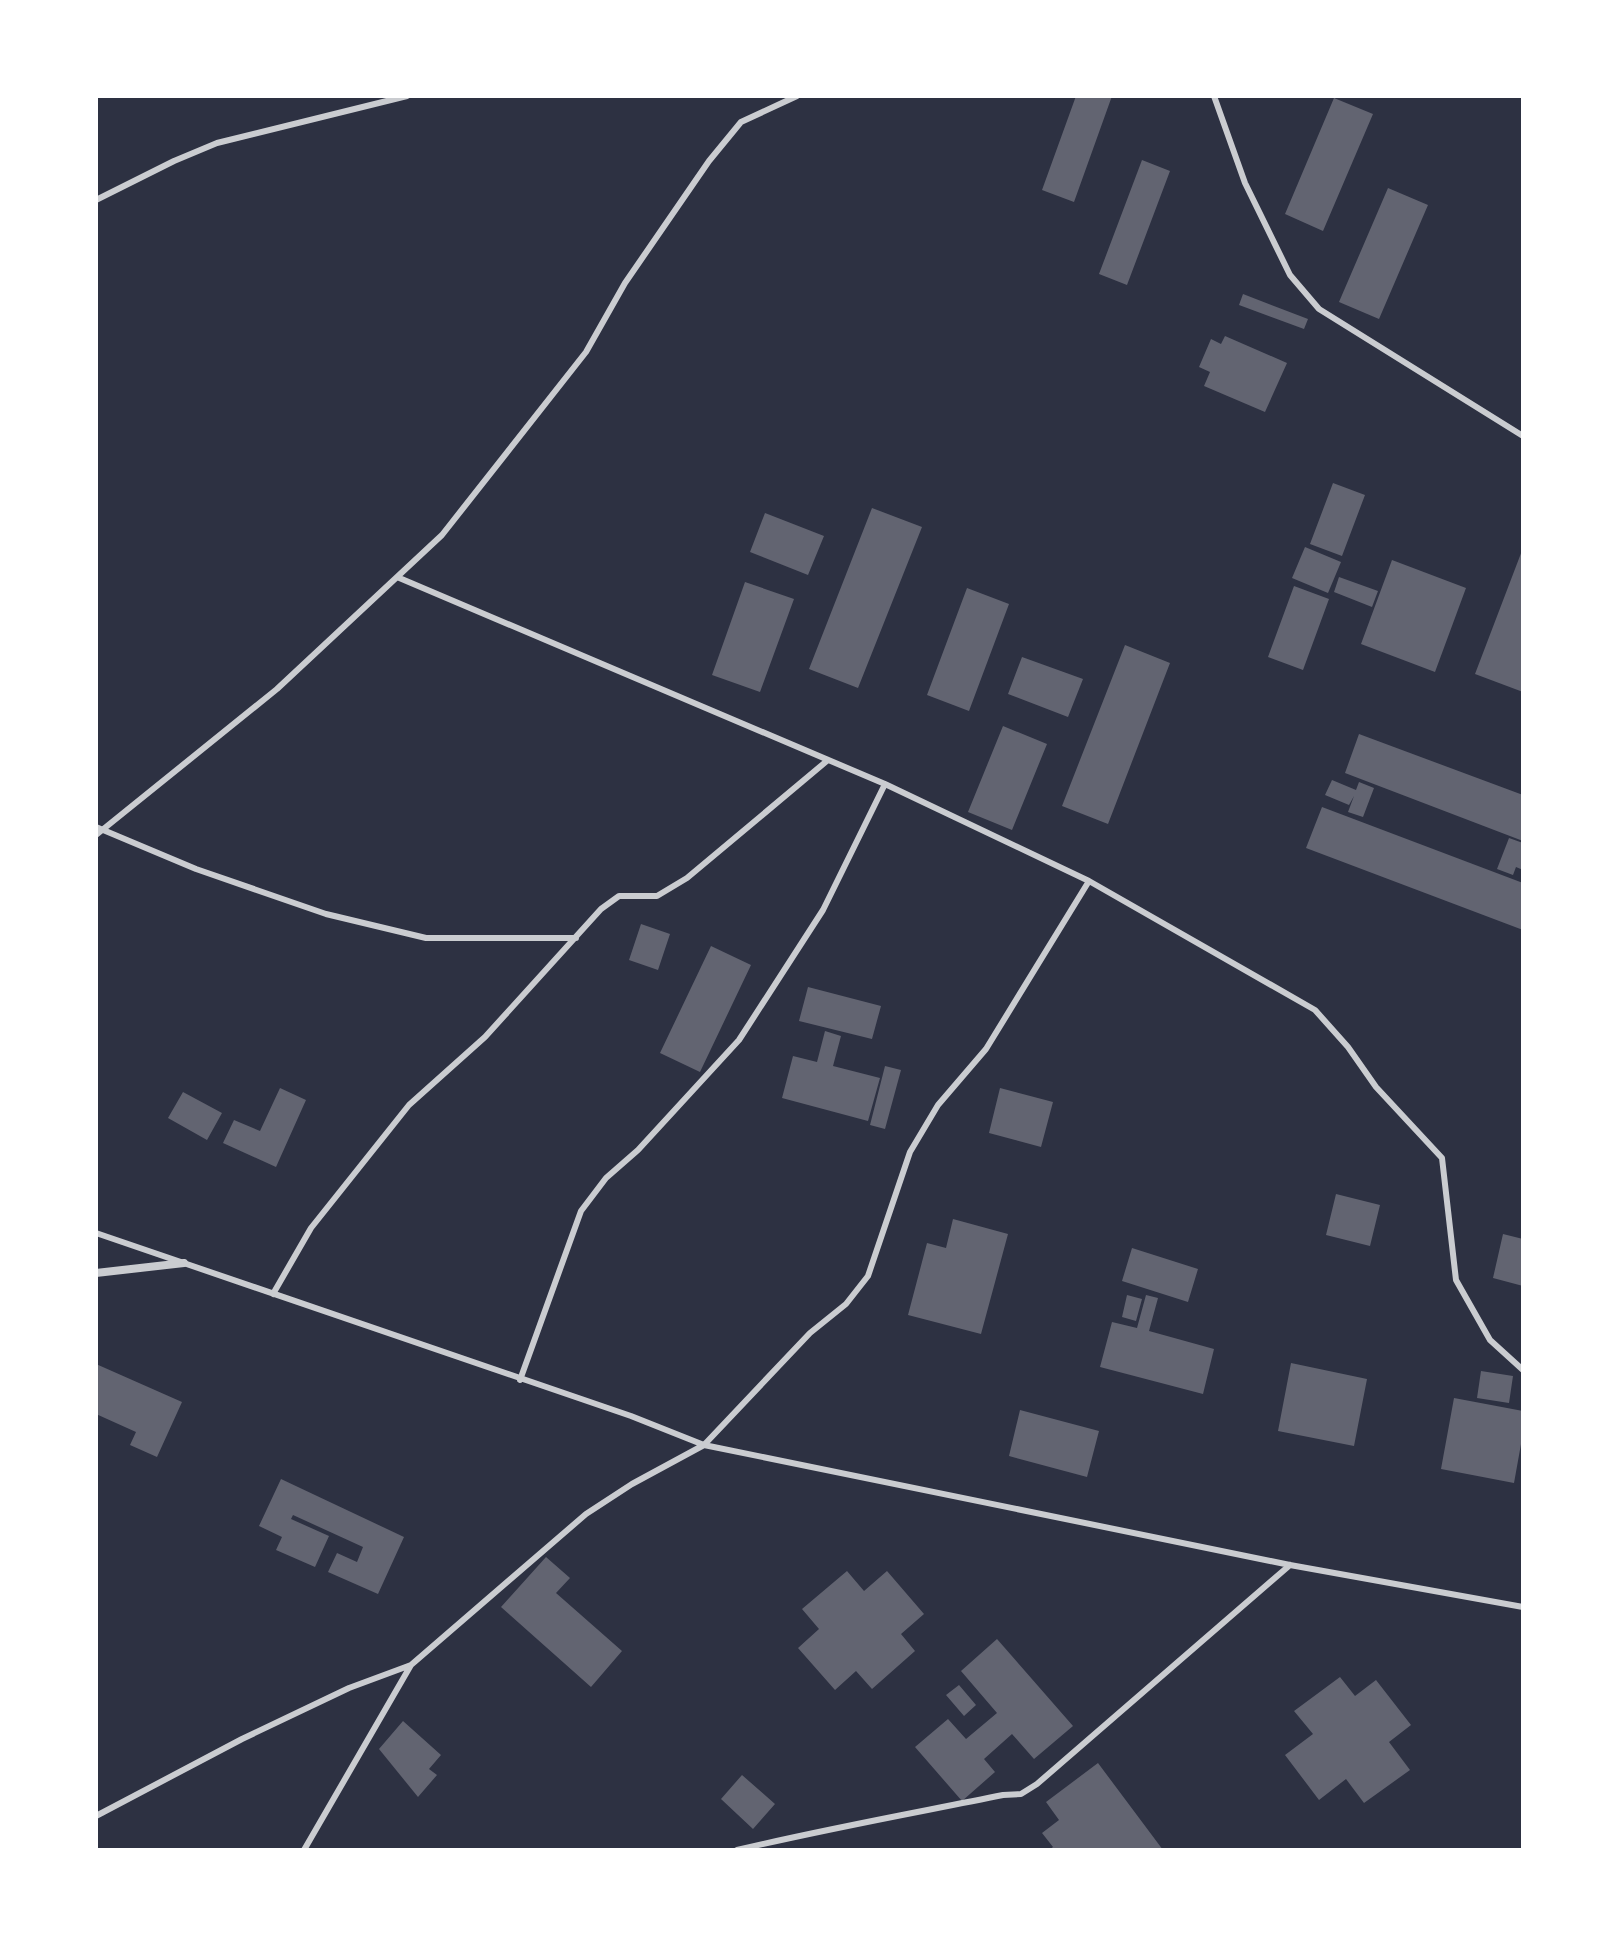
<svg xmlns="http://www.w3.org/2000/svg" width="1619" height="1946" viewBox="0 0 1619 1946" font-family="Quicksand,sans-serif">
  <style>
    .building { fill: #626471 }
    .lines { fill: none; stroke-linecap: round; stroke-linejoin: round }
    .service { stroke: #caccd0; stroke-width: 6 }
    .minor { stroke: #caccd0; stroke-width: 8 }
  </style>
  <rect width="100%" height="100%" fill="#2d3142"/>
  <!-- building -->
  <path class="building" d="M 1076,96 L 1112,96 L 1074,202 L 1042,190 Z
    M 1334,98 L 1373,114 L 1323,231 L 1285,214 Z
    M 1142,160 L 1170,171 L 1127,285 L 1099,274 Z
    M 1388,188 L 1428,205 L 1379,319 L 1339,302 Z
    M 1243,294 L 1308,319 L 1304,329 L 1239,305 Z
    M 1225,336 L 1287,363 L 1265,412 L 1204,386 L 1210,372 L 1199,367 L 1211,339 L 1221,344 Z
    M 1333,483 L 1365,495 L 1342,556 L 1310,544 Z
    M 872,508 L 922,527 L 858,688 L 809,669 Z
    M 765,513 L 824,536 L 808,575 L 750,552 Z
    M 1305,547 L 1341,562 L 1328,593 L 1292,578 Z
    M 1523,548 L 1523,692 L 1475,674 Z
    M 1392,560 L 1466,588 L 1435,672 L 1361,644 Z
    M 1339,577 L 1378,591 L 1372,607 L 1334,592 Z
    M 745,582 L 794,599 L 760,692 L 712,675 Z
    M 1294,586 L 1329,599 L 1303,670 L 1268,657 Z
    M 967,588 L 1009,604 L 969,711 L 927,695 Z
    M 1125,645 L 1170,663 L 1108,824 L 1062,806 Z
    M 1022,657 L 1083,679 L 1068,717 L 1008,694 Z
    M 1003,726 L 1047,744 L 1012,830 L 968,812 Z
    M 1359,734 L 1523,795 L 1523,841 L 1345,773 Z
    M 1332,780 L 1356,790 L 1359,782 L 1374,788 L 1363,817 L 1348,812 L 1354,796 L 1349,805 L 1325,795 Z
    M 1322,807 L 1523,883 L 1523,930 L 1306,848 Z
    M 1509,838 L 1523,843 L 1523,870 L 1516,867 L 1513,875 L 1497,869 Z
    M 641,924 L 670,934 L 658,970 L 629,960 Z
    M 711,946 L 751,965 L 700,1072 L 660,1053 Z
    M 808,987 L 881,1006 L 872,1039 L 799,1021 Z
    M 825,1031 L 841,1036 L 833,1066 L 880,1078 L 868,1121 L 782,1098 L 793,1056 L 817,1062 Z
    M 885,1066 L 901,1070 L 885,1129 L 870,1125 Z
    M 280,1088 L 306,1100 L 276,1167 L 223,1143 L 234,1120 L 260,1131 Z
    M 1000,1088 L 1053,1102 L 1041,1147 L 989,1133 Z
    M 183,1092 L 222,1113 L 207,1140 L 168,1118 Z
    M 1336,1194 L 1380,1205 L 1370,1246 L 1326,1235 Z
    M 953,1219 L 1008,1234 L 981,1334 L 908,1315 L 927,1243 L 946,1248 Z
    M 1503,1234 L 1523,1239 L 1523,1286 L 1493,1278 Z
    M 1132,1248 L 1198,1269 L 1188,1302 L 1122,1281 Z
    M 1127,1295 L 1142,1299 L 1136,1321 L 1122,1317 Z
    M 1146,1295 L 1158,1298 L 1149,1331 L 1214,1349 L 1203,1394 L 1100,1367 L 1112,1322 L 1137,1328 Z
    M 1291,1363 L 1367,1379 L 1354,1446 L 1278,1431 Z
    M 96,1364 L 182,1402 L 157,1457 L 130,1445 L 136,1432 L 96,1414 Z
    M 1481,1371 L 1513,1376 L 1509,1403 L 1477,1398 Z
    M 1454,1398 L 1523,1411 L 1523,1433 L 1514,1483 L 1441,1469 Z
    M 1020,1410 L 1099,1431 L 1087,1477 L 1009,1456 Z
    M 281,1479 L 404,1537 L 378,1594 L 328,1572 L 337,1553 L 357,1562 L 363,1547 L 293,1515 L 291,1519 L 329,1536 L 315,1567 L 276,1550 L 282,1537 L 259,1526 Z
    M 546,1557 L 570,1578 L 556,1593 L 622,1651 L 591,1687 L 501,1607 Z
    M 847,1571 L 864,1591 L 887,1571 L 924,1614 L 901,1634 L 915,1651 L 872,1689 L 856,1671 L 835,1690 L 798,1648 L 819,1629 L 802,1609 Z
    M 997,1639 L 1073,1726 L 1034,1759 L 1012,1734 L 984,1759 L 995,1772 L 962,1801 L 915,1747 L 948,1719 L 966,1739 L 997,1713 L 961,1671 Z
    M 1340,1677 L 1355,1696 L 1376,1680 L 1411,1725 L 1389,1742 L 1410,1770 L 1364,1803 L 1346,1779 L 1319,1800 L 1285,1755 L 1313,1734 L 1294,1711 Z
    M 959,1685 L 976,1705 L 964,1716 L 946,1695 Z
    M 403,1721 L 441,1755 L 429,1769 L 437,1775 L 418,1797 L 379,1749 Z
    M 1098,1763 L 1163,1850 L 1049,1850 L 1053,1847 L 1042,1833 L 1059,1820 L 1046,1802 Z
    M 742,1775 L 775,1804 L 753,1829 L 721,1799 Z"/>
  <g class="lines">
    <!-- service -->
    <path class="service" d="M 1214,96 L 1245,183 L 1290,275 L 1319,309 L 1523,436
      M 96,200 L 174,161 L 217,143 L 407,96
      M 397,577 L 885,784 L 1089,881 L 1315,1010 L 1348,1047 L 1376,1087 L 1442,1158 L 1456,1280 L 1490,1340 L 1523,1370
      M 96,827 L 196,869 L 326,914 L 426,938 L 576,938
      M 96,835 L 277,689 L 442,535 L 586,352 L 625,283 L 709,161 L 741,122 L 797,96
      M 96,1233 L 631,1416 L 704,1445 L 1290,1565 L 1523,1607
      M 273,1294 L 311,1228 L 409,1105 L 485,1037 L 601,909 L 619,896 L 657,896 L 687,878 L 828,760
      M 520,1380 L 581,1211 L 606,1178 L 638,1150 L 739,1040 L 823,910 L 885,784
      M 96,1816 L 242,1739 L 349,1688 L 411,1665
      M 304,1850 L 411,1665 L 586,1514 L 632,1484 L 704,1445 L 810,1333 L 846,1304 L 868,1276 L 910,1152 L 938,1105 L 986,1049 L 1089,881
      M 737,1850 C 825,1829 914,1813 1003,1795 L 1021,1794 L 1037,1784 L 1290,1565"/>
    <!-- minor -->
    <path class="minor" d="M 96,1273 L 184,1263"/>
  </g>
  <!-- border -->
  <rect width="1619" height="1946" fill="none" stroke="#ffffff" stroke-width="196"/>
</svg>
